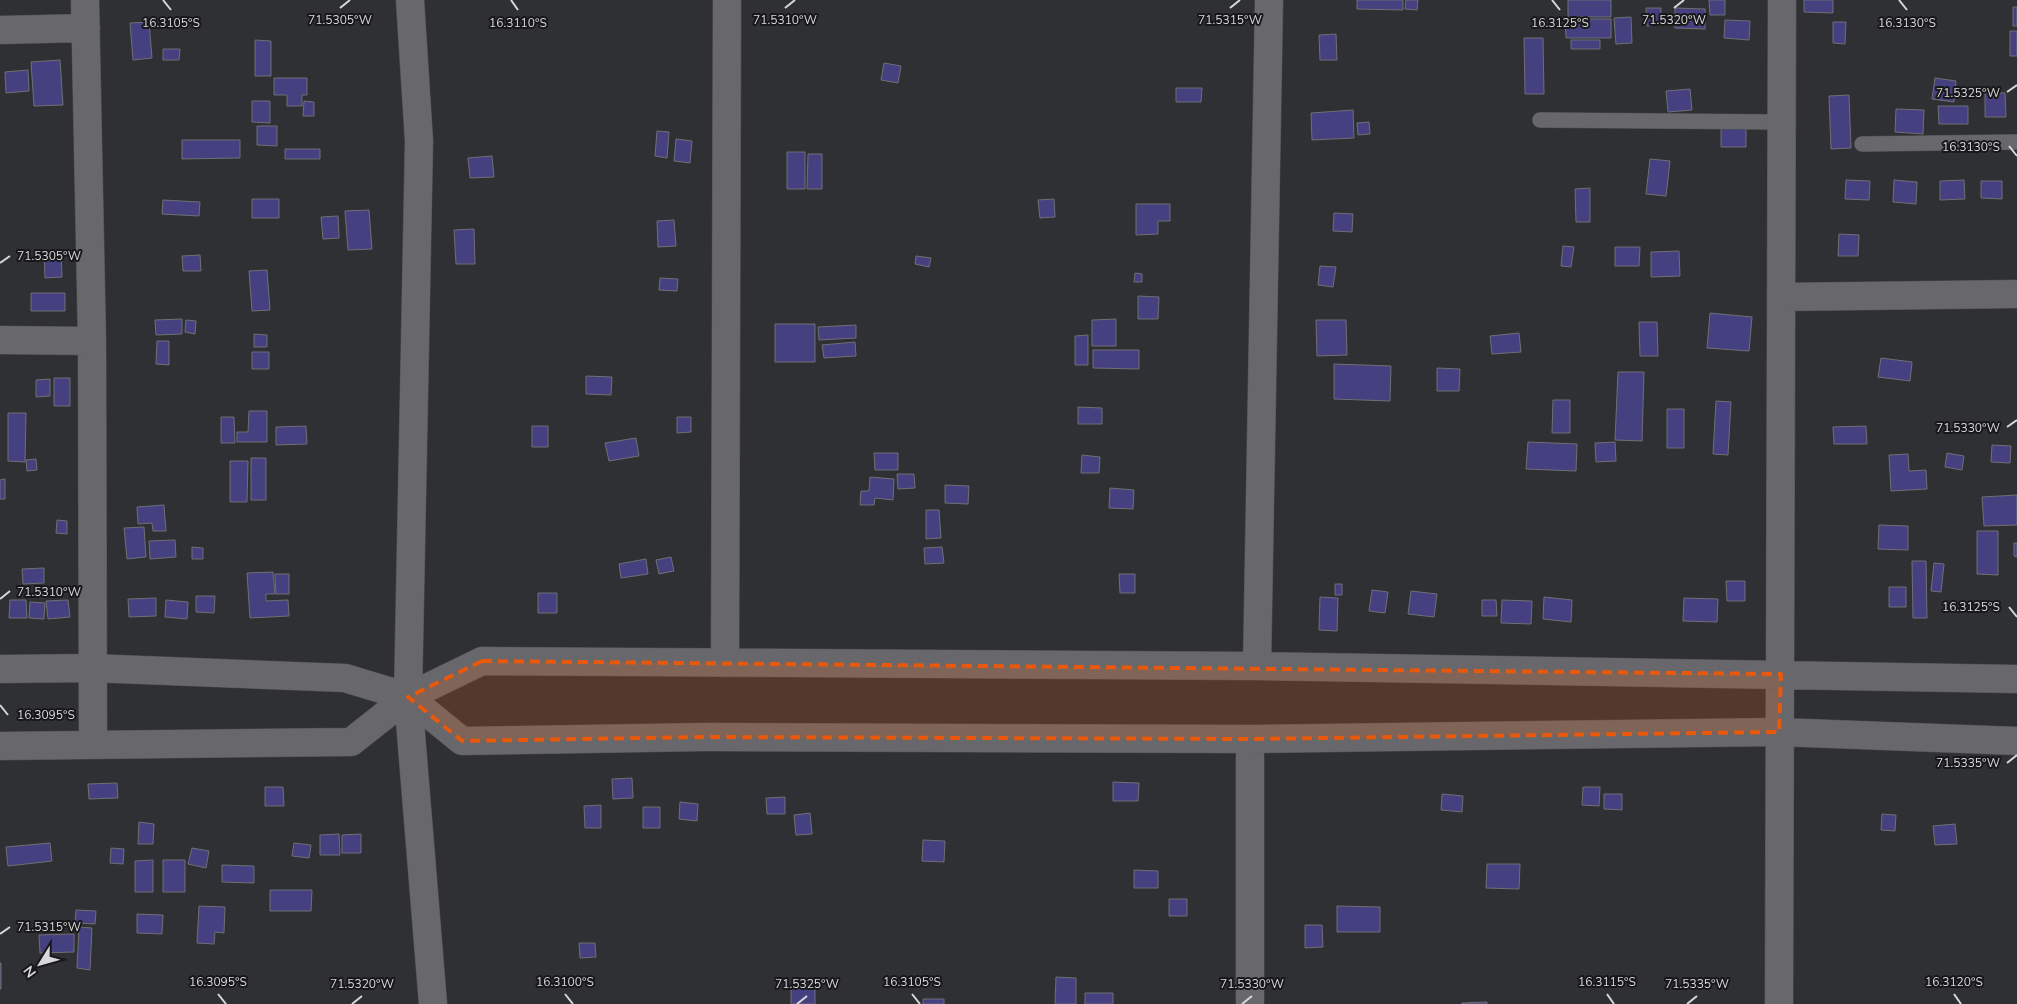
<svg xmlns="http://www.w3.org/2000/svg" width="2017" height="1004" viewBox="0 0 2017 1004" font-family="'Nunito Sans',sans-serif">
  <style>
    .building { fill: #454180; stroke: #6f6f74 }
    .lines { fill: none; stroke-linecap: round; stroke-linejoin: round }
    .service-casing { stroke: #4e4e51; stroke-width: 16 }
    .minor-casing { stroke: #4e4e51; stroke-width: 29 }
    .service { stroke: #67676c; stroke-width: 15 }
    .minor { stroke: #67676c; stroke-width: 28 }
    .marked { fill: #e8590c; fill-opacity: 0.2; stroke: #e8590c; stroke-width: 4; stroke-dasharray: 10 6; stroke-linejoin: round }
    .ticks { fill: none; stroke: #d8d8db; stroke-width: 2 }
    .ticks-label { font-size: 12px; text-anchor: middle; fill: #d8d8db; stroke: #18181a; stroke-width: 4; stroke-linejoin: round; paint-order: stroke }
  </style>
  <rect width="100%" height="100%" fill="#2f3034"/>
  <!-- building -->
  <path class="building" d="M 1357,0 L 1403,0 L 1403,10 L 1357,9 Z
    M 1406,0 L 1418,0 L 1417,10 L 1405,9 Z
    M 1568,0 L 1611,0 L 1611,17 L 1568,17 Z
    M 1709,0 L 1725,0 L 1725,15 L 1710,15 Z
    M 1804,0 L 1833,0 L 1833,13 L 1804,12 Z
    M 2013,7 L 2017,7 L 2017,26 L 2013,26 Z
    M 1646,8 L 1661,8 L 1661,25 L 1647,26 Z
    M 1675,8 L 1705,9 L 1705,29 L 1675,28 Z
    M 1631,17 L 1632,43 L 1616,44 L 1614,18 Z
    M 1565,19 L 1611,19 L 1611,38 L 1566,38 Z
    M 1725,20 L 1750,21 L 1749,40 L 1724,38 Z
    M 149,22 L 152,58 L 133,60 L 130,23 Z
    M 1833,22 L 1846,22 L 1845,44 L 1833,43 Z
    M 2010,31 L 2017,31 L 2017,56 L 2010,56 Z
    M 1336,34 L 1337,60 L 1320,60 L 1319,35 Z
    M 1524,38 L 1543,38 L 1544,94 L 1525,94 Z
    M 255,40 L 271,41 L 271,76 L 255,76 Z
    M 1571,40 L 1600,40 L 1600,49 L 1571,49 Z
    M 163,49 L 180,49 L 179,60 L 163,60 Z
    M 60,60 L 63,105 L 34,106 L 31,62 Z
    M 884,63 L 901,66 L 898,83 L 881,80 Z
    M 28,70 L 29,91 L 6,93 L 5,72 Z
    M 274,78 L 307,78 L 307,95 L 302,95 L 302,106 L 287,106 L 287,95 L 274,95 Z
    M 1935,78 L 1956,81 L 1954,102 L 1932,99 Z
    M 1176,88 L 1202,88 L 1201,102 L 1176,102 Z
    M 1690,89 L 1692,110 L 1668,112 L 1666,91 Z
    M 1985,93 L 2005,93 L 2006,117 L 1985,117 Z
    M 1849,95 L 1851,148 L 1831,149 L 1829,96 Z
    M 252,101 L 270,101 L 270,123 L 252,122 Z
    M 304,101 L 314,102 L 314,116 L 303,116 Z
    M 1938,106 L 1968,106 L 1968,124 L 1939,124 Z
    M 1896,109 L 1924,110 L 1923,134 L 1895,132 Z
    M 1353,110 L 1354,138 L 1312,140 L 1311,113 Z
    M 1369,122 L 1370,134 L 1358,135 L 1357,123 Z
    M 1721,125 L 1746,126 L 1746,147 L 1721,147 Z
    M 257,126 L 277,126 L 277,146 L 257,145 Z
    M 657,131 L 669,132 L 667,158 L 655,156 Z
    M 676,139 L 692,141 L 690,163 L 674,161 Z
    M 182,140 L 240,140 L 240,158 L 182,159 Z
    M 285,149 L 320,149 L 320,159 L 285,159 Z
    M 787,152 L 805,152 L 805,189 L 787,189 Z
    M 808,154 L 822,154 L 822,189 L 807,189 Z
    M 492,156 L 494,177 L 470,178 L 468,158 Z
    M 1650,159 L 1670,161 L 1666,196 L 1646,194 Z
    M 1846,180 L 1870,181 L 1869,200 L 1845,199 Z
    M 1894,180 L 1917,182 L 1916,204 L 1893,202 Z
    M 1964,180 L 1965,199 L 1940,200 L 1940,181 Z
    M 1981,181 L 2002,181 L 2002,199 L 1981,198 Z
    M 1590,188 L 1590,222 L 1576,222 L 1575,189 Z
    M 252,199 L 279,199 L 279,218 L 252,218 Z
    M 1054,199 L 1055,217 L 1040,218 L 1038,200 Z
    M 163,200 L 200,202 L 199,216 L 162,214 Z
    M 1136,204 L 1170,204 L 1170,221 L 1158,221 L 1158,234 L 1136,235 Z
    M 369,210 L 372,249 L 348,250 L 345,211 Z
    M 1334,213 L 1353,214 L 1352,232 L 1333,231 Z
    M 338,216 L 339,238 L 323,239 L 321,217 Z
    M 674,220 L 676,246 L 658,247 L 657,221 Z
    M 474,229 L 475,264 L 456,264 L 454,230 Z
    M 1839,234 L 1859,235 L 1858,256 L 1838,256 Z
    M 1563,246 L 1574,247 L 1571,267 L 1561,266 Z
    M 1615,247 L 1640,247 L 1639,266 L 1615,266 Z
    M 1679,251 L 1680,276 L 1651,277 L 1651,252 Z
    M 61,253 L 62,277 L 45,278 L 44,254 Z
    M 200,255 L 201,271 L 183,271 L 182,256 Z
    M 916,256 L 931,258 L 929,267 L 915,264 Z
    M 1320,266 L 1336,267 L 1333,287 L 1318,285 Z
    M 267,270 L 270,310 L 252,311 L 249,271 Z
    M 1135,273 L 1142,274 L 1142,282 L 1134,282 Z
    M 660,278 L 678,279 L 677,291 L 659,290 Z
    M 31,293 L 65,293 L 65,311 L 31,311 Z
    M 1138,296 L 1159,297 L 1158,319 L 1138,319 Z
    M 1710,313 L 1752,317 L 1749,351 L 1707,348 Z
    M 182,319 L 182,334 L 156,335 L 155,320 Z
    M 1116,319 L 1116,346 L 1092,346 L 1092,320 Z
    M 186,320 L 196,321 L 195,334 L 185,332 Z
    M 1316,320 L 1346,320 L 1347,355 L 1317,356 Z
    M 1639,322 L 1657,322 L 1658,356 L 1640,356 Z
    M 775,324 L 815,324 L 815,362 L 775,362 Z
    M 856,325 L 856,338 L 819,340 L 818,327 Z
    M 1519,333 L 1521,352 L 1492,354 L 1490,336 Z
    M 254,334 L 267,335 L 267,347 L 254,347 Z
    M 1088,335 L 1088,365 L 1075,365 L 1075,336 Z
    M 157,341 L 169,341 L 169,365 L 156,364 Z
    M 855,342 L 856,356 L 824,358 L 822,345 Z
    M 1093,350 L 1139,350 L 1139,369 L 1093,368 Z
    M 252,352 L 269,352 L 269,369 L 252,369 Z
    M 1881,358 L 1912,362 L 1910,381 L 1878,377 Z
    M 1334,364 L 1391,366 L 1390,401 L 1334,399 Z
    M 1437,368 L 1460,369 L 1459,391 L 1437,391 Z
    M 1618,372 L 1644,372 L 1642,441 L 1615,440 Z
    M 586,376 L 612,377 L 611,395 L 586,394 Z
    M 54,378 L 70,378 L 70,406 L 54,406 Z
    M 50,379 L 50,396 L 36,397 L 36,380 Z
    M 1553,400 L 1570,400 L 1570,433 L 1552,433 Z
    M 1716,401 L 1731,402 L 1728,455 L 1713,454 Z
    M 1078,407 L 1102,408 L 1102,424 L 1078,424 Z
    M 1667,409 L 1684,409 L 1684,448 L 1667,448 Z
    M 249,411 L 267,411 L 267,442 L 237,442 L 237,432 L 248,432 Z
    M 8,413 L 26,413 L 25,462 L 8,461 Z
    M 221,417 L 234,417 L 235,443 L 221,443 Z
    M 677,417 L 691,417 L 691,432 L 677,433 Z
    M 306,426 L 307,444 L 276,445 L 276,427 Z
    M 532,426 L 548,426 L 548,447 L 532,447 Z
    M 1866,426 L 1867,444 L 1834,444 L 1833,427 Z
    M 636,438 L 639,456 L 609,461 L 605,443 Z
    M 1528,442 L 1577,444 L 1576,471 L 1526,469 Z
    M 1615,442 L 1616,461 L 1596,462 L 1595,443 Z
    M 1992,445 L 2011,446 L 2010,463 L 1991,462 Z
    M 874,453 L 898,453 L 898,470 L 875,470 Z
    M 1947,453 L 1964,456 L 1962,470 L 1945,467 Z
    M 1908,454 L 1909,471 L 1926,470 L 1927,489 L 1891,491 L 1889,455 Z
    M 1082,455 L 1100,457 L 1099,473 L 1081,473 Z
    M 251,458 L 266,458 L 266,500 L 251,500 Z
    M 36,459 L 37,470 L 27,471 L 26,460 Z
    M 230,461 L 248,461 L 247,502 L 230,502 Z
    M 897,474 L 914,474 L 915,488 L 898,489 Z
    M 870,477 L 894,479 L 893,500 L 875,498 L 874,505 L 860,505 L 861,491 L 869,491 Z
    M 5,479 L 5,499 L 0,499 L 0,480 Z
    M 945,485 L 969,486 L 968,504 L 945,503 Z
    M 1110,488 L 1134,490 L 1133,509 L 1109,508 Z
    M 2017,495 L 2017,525 L 1984,526 L 1982,497 Z
    M 164,505 L 166,531 L 153,531 L 152,523 L 138,524 L 137,507 Z
    M 926,510 L 939,510 L 941,538 L 926,539 Z
    M 57,520 L 67,521 L 67,534 L 56,533 Z
    M 1879,525 L 1908,526 L 1908,550 L 1878,549 Z
    M 144,527 L 146,557 L 127,559 L 124,528 Z
    M 1977,531 L 1998,531 L 1998,575 L 1977,574 Z
    M 175,540 L 176,557 L 150,559 L 149,541 Z
    M 2014,543 L 2017,543 L 2017,557 L 2014,556 Z
    M 192,547 L 203,548 L 203,559 L 192,559 Z
    M 942,547 L 944,563 L 925,564 L 924,548 Z
    M 671,557 L 674,571 L 659,574 L 656,560 Z
    M 646,559 L 648,574 L 621,578 L 619,564 Z
    M 1912,561 L 1926,561 L 1927,618 L 1913,618 Z
    M 1934,563 L 1944,564 L 1941,592 L 1931,591 Z
    M 44,568 L 44,583 L 23,584 L 22,569 Z
    M 273,572 L 275,594 L 266,594 L 266,601 L 288,600 L 289,616 L 250,618 L 247,573 Z
    M 275,574 L 289,574 L 289,594 L 276,594 Z
    M 1119,574 L 1135,574 L 1135,593 L 1120,593 Z
    M 1726,581 L 1745,581 L 1745,601 L 1727,601 Z
    M 1335,584 L 1342,584 L 1342,595 L 1335,595 Z
    M 1889,587 L 1906,587 L 1906,607 L 1889,607 Z
    M 1372,590 L 1388,592 L 1385,613 L 1369,611 Z
    M 1411,591 L 1437,594 L 1434,617 L 1408,614 Z
    M 538,593 L 557,593 L 557,613 L 538,613 Z
    M 196,596 L 215,596 L 214,613 L 196,612 Z
    M 1320,597 L 1338,598 L 1337,631 L 1319,630 Z
    M 1544,597 L 1572,600 L 1571,622 L 1543,619 Z
    M 156,598 L 156,616 L 129,617 L 128,599 Z
    M 1684,598 L 1718,599 L 1717,622 L 1683,621 Z
    M 10,600 L 26,600 L 27,618 L 9,618 Z
    M 68,600 L 70,617 L 48,619 L 46,601 Z
    M 166,600 L 188,602 L 187,619 L 165,617 Z
    M 1482,600 L 1496,600 L 1497,616 L 1482,616 Z
    M 1502,600 L 1532,601 L 1531,624 L 1501,623 Z
    M 30,602 L 45,603 L 44,619 L 29,618 Z
    M 632,778 L 633,798 L 613,799 L 612,779 Z
    M 1113,782 L 1139,783 L 1138,801 L 1113,801 Z
    M 117,783 L 118,798 L 89,799 L 88,784 Z
    M 265,787 L 283,787 L 284,806 L 265,806 Z
    M 1583,787 L 1600,787 L 1599,806 L 1582,805 Z
    M 1442,794 L 1463,796 L 1462,812 L 1441,810 Z
    M 1604,794 L 1622,794 L 1622,810 L 1604,809 Z
    M 785,797 L 785,814 L 767,814 L 766,798 Z
    M 680,802 L 698,804 L 697,821 L 679,819 Z
    M 601,805 L 601,828 L 585,828 L 584,806 Z
    M 643,807 L 660,807 L 660,828 L 643,828 Z
    M 810,813 L 812,834 L 796,835 L 794,815 Z
    M 1882,814 L 1896,815 L 1895,831 L 1881,830 Z
    M 139,822 L 154,824 L 153,844 L 138,844 Z
    M 1955,824 L 1957,844 L 1935,845 L 1933,826 Z
    M 339,834 L 340,855 L 320,855 L 320,835 Z
    M 361,834 L 361,853 L 342,853 L 342,835 Z
    M 923,840 L 945,841 L 944,862 L 922,861 Z
    M 50,843 L 52,861 L 8,866 L 6,847 Z
    M 294,843 L 311,845 L 309,858 L 292,856 Z
    M 111,848 L 124,849 L 123,864 L 110,863 Z
    M 192,848 L 209,851 L 206,868 L 188,864 Z
    M 153,860 L 153,892 L 135,892 L 135,861 Z
    M 163,860 L 185,860 L 185,892 L 163,892 Z
    M 1487,864 L 1520,864 L 1519,889 L 1486,888 Z
    M 222,865 L 254,866 L 254,883 L 222,882 Z
    M 1134,870 L 1158,871 L 1158,888 L 1134,888 Z
    M 270,890 L 312,890 L 311,911 L 270,911 Z
    M 1169,899 L 1187,899 L 1187,916 L 1169,916 Z
    M 199,906 L 225,907 L 224,933 L 215,932 L 214,944 L 197,943 Z
    M 1337,906 L 1380,907 L 1380,932 L 1337,932 Z
    M 76,910 L 96,911 L 95,924 L 75,923 Z
    M 137,914 L 163,915 L 162,934 L 137,933 Z
    M 1305,925 L 1322,925 L 1323,947 L 1305,948 Z
    M 79,927 L 92,928 L 90,970 L 77,968 Z
    M 74,934 L 74,952 L 40,953 L 39,935 Z
    M 579,943 L 595,943 L 596,957 L 580,958 Z
    M 0,963 L 1,963 L 1,989 L 0,989 Z
    M 1056,977 L 1076,978 L 1076,1004 L 1055,1004 Z
    M 791,986 L 815,986 L 815,1004 L 791,1004 Z
    M 1085,993 L 1113,993 L 1113,1004 L 1085,1004 Z
    M 923,999 L 944,999 L 944,1004 L 923,1004 Z
    M 1487,1002 L 1487,1004 L 1462,1004 L 1462,1003 Z"/>
  <g class="lines">
    <!-- service casing -->
    <g class="service-casing">
      <path id="service" d="M 1540,120 L 1782,122
        M 1862,144 L 2017,142"/>
    </g>
    <!-- minor casing -->
    <g class="minor-casing">
      <path id="minor" d="M 85,0 L 92,341 L 93,744
        M 410,0 L 419,141 L 408,697 L 433,1004
        M 0,30 L 86,28
        M 1781,297 L 2017,294
        M 0,340 L 92,341
        M 725,663 L 727,0
        M 1257,666 L 1269,0
        M 0,669 L 91,668 L 345,678 L 408,697 L 462,741 L 705,737 L 1250,739 L 1779,732 L 2017,741
        M 0,746 L 351,742 L 408,697 L 482,661 L 1257,666 L 2017,679
        M 1250,1004 L 1250,739
        M 1779,1004 L 1782,0"/>
    </g>
    <!-- service -->
    <use href="#service" class="service"/>
    <!-- minor -->
    <use href="#minor" class="minor"/>
  </g>
  <!-- marked area -->
  <path class="marked" d="M 482,661 L 1781,674 L 1779,732 L 1250,739 L 705,737 L 462,741 L 408,697 Z"/>
  <!-- ticks -->
  <path class="ticks" d="M 163,0 L 171,10M 511,0 L 518,10M 1552,0 L 1560,10M 1899,0 L 1907,10M 340,8 L 350,0M 785,8 L 795,0M 1230,8 L 1240,0M 1674,8 L 1684,0M 2007,92 L 2017,85M 2009,146 L 2017,156M 0,263 L 10,256M 2007,427 L 2017,420M 0,599 L 10,591M 2009,607 L 2017,617M 0,705 L 8,715M 2007,763 L 2017,755M 0,934 L 10,927M 218,994 L 226,1004M 565,994 L 573,1004M 912,994 L 920,1004M 1607,994 L 1614,1004M 1954,994 L 1961,1004M 352,1004 L 362,996M 797,1004 L 807,996M 1242,1004 L 1252,996M 1687,1004 L 1697,996"/>
  <g class="ticks-label">
    <text x="340" y="24">71.5305°W</text>
    <text x="785" y="24">71.5310°W</text>
    <text x="1230" y="24">71.5315°W</text>
    <text x="1674" y="24">71.5320°W</text>
    <text x="171" y="27">16.3105°S</text>
    <text x="518" y="27">16.3110°S</text>
    <text x="1560" y="27">16.3125°S</text>
    <text x="1907" y="27">16.3130°S</text>
    <text x="1968" y="97">71.5325°W</text>
    <text x="1971" y="151">16.3130°S</text>
    <text x="49" y="260">71.5305°W</text>
    <text x="1968" y="432">71.5330°W</text>
    <text x="49" y="596">71.5310°W</text>
    <text x="1971" y="611">16.3125°S</text>
    <text x="46" y="719">16.3095°S</text>
    <text x="1968" y="767">71.5335°W</text>
    <text x="49" y="931">71.5315°W</text>
    <text x="218" y="986">16.3095°S</text>
    <text x="565" y="986">16.3100°S</text>
    <text x="912" y="986">16.3105°S</text>
    <text x="1607" y="986">16.3115°S</text>
    <text x="1954" y="986">16.3120°S</text>
    <text x="362" y="988">71.5320°W</text>
    <text x="807" y="988">71.5325°W</text>
    <text x="1252" y="988">71.5330°W</text>
    <text x="1697" y="988">71.5335°W</text>
  </g>
  <!-- north arrow -->
  <g transform="translate(40 964) rotate(233)" stroke="#18181a" stroke-width="4" paint-order="stroke">
  <path d="M0-4L9 19L0 12L-9 19Z" fill="#d8d8db"/>
  <text y="-8" font-size="14" font-weight="bold" text-anchor="middle" fill="#d8d8db">N</text>
  </g>
</svg>
